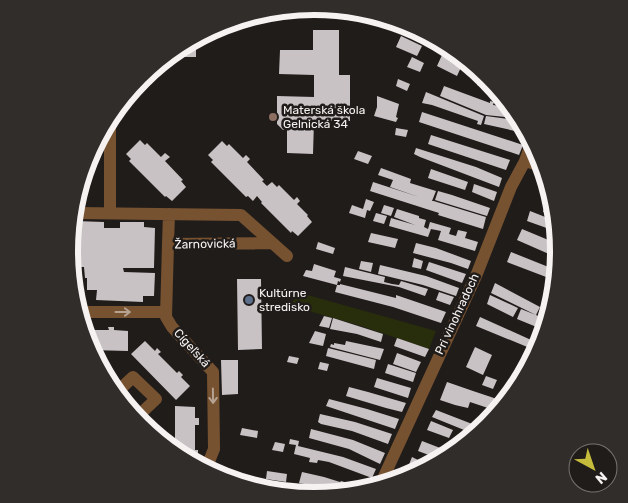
<svg xmlns="http://www.w3.org/2000/svg" width="628" height="503" viewBox="0 0 628 503" font-family="Rubik,sans-serif">
  <style>
    .green { fill: #282e0b }
    .building { fill: #c9c2c4 }
    .lines { fill: none; stroke-linecap: round; stroke-linejoin: round }
    .minor { stroke: #775231; stroke-width: 12 }
    .oneway { stroke: #b6a291 }
    .education-dot { fill: #8d6e63; stroke: #201c1a; stroke-width: 2 }
    .service-dot { fill: #5c6f8a; stroke: #201c1a; stroke-width: 2 }
    .labels { text-anchor: middle; stroke-width: 5; stroke-linejoin: round; paint-order: stroke }
    .poi-label { font-size: 12px; fill: #f5f2f1; stroke: #201c1a; text-anchor: start }
    .street-label { font-size: 12px; fill: #f5f2f1; stroke: #201c1a }
    .rim { fill: none; stroke: #f5f2f1; stroke-width: 6 }
  </style>
  <rect width="100%" height="100%" fill="#201c1a"/>
  <!-- green -->
  <path class="green" d="M 297,292 L 436,331 L 429,349 L 358,325 L 291,306 Z"/>
  <!-- building -->
  <path class="building" d="M 313,30 L 339,30 L 339,75 L 350,75 L 350,121 L 314,121 L 313,154 L 287,153 L 287,130 L 283,130 L 277,124 L 277,96 L 314,97 L 314,75 L 279,74 L 280,50 L 313,50 Z
    M 401,36 L 422,46 L 417,56 L 396,47 Z
    M 196,41 L 196,57 L 179,57 L 179,53 Z
    M 442,55 L 462,65 L 457,76 L 437,66 Z
    M 412,57 L 424,63 L 420,72 L 407,67 Z
    M 481,77 L 489,80 L 498,93 L 477,85 Z
    M 398,79 L 410,84 L 407,91 L 396,86 Z
    M 444,86 L 490,103 L 490,101 L 494,102 L 493,105 L 501,106 L 501,103 L 505,104 L 514,118 L 486,115 L 440,96 Z
    M 426,92 L 484,116 L 481,125 L 477,124 L 478,121 L 432,105 L 422,103 Z
    M 377,96 L 399,104 L 396,117 L 398,118 L 396,122 L 374,116 L 377,107 Z
    M 422,112 L 523,145 L 519,155 L 419,122 Z
    M 486,116 L 516,120 L 524,133 L 484,124 Z
    M 396,128 L 408,130 L 406,137 L 395,135 Z
    M 431,135 L 510,160 L 506,170 L 428,144 Z
    M 140,140 L 145,145 L 147,143 L 161,157 L 165,153 L 170,157 L 165,161 L 183,180 L 181,181 L 186,187 L 172,201 L 166,196 L 165,197 L 129,161 L 131,159 L 126,154 Z
    M 222,141 L 227,146 L 229,144 L 243,158 L 246,155 L 250,159 L 247,162 L 264,180 L 262,181 L 267,186 L 272,182 L 277,187 L 279,185 L 294,200 L 297,197 L 300,201 L 297,204 L 308,215 L 307,216 L 312,222 L 298,236 L 292,231 L 291,233 L 261,203 L 262,202 L 257,196 L 253,201 L 248,196 L 246,197 L 211,162 L 213,160 L 208,155 Z
    M 416,148 L 476,167 L 502,178 L 499,187 L 420,157 L 414,154 Z
    M 358,151 L 372,156 L 368,164 L 354,159 Z
    M 381,168 L 411,179 L 410,183 L 436,191 L 432,201 L 427,199 L 486,217 L 483,229 L 438,215 L 439,213 L 370,191 L 373,182 L 419,197 L 390,187 L 393,180 L 378,175 Z
    M 431,169 L 468,182 L 465,190 L 428,178 Z
    M 474,184 L 497,192 L 494,201 L 472,192 Z
    M 438,191 L 452,195 L 490,208 L 487,216 L 435,200 Z
    M 548,196 L 551,208 L 552,214 L 543,212 Z
    M 366,199 L 374,202 L 370,211 L 367,210 L 365,218 L 349,213 L 352,205 L 363,209 Z
    M 384,205 L 394,208 L 391,216 L 381,213 Z
    M 397,209 L 419,216 L 419,218 L 426,220 L 424,227 L 428,229 L 430,222 L 451,228 L 449,234 L 456,236 L 458,230 L 467,232 L 465,238 L 478,242 L 475,251 L 438,240 L 441,231 L 431,229 L 428,237 L 389,226 L 391,218 L 415,225 L 394,217 Z
    M 530,211 L 553,220 L 555,231 L 527,221 Z
    M 376,213 L 387,216 L 384,224 L 373,221 Z
    M 75,221 L 104,222 L 104,228 L 120,228 L 120,222 L 144,222 L 144,227 L 155,228 L 154,268 L 123,268 L 124,272 L 155,273 L 154,296 L 143,296 L 143,302 L 96,300 L 97,290 L 87,290 L 87,278 L 85,278 L 84,267 L 72,267 L 69,251 Z
    M 522,229 L 558,244 L 559,252 L 558,258 L 517,240 Z
    M 371,233 L 398,239 L 395,248 L 368,242 Z
    M 318,242 L 335,248 L 333,254 L 316,249 Z
    M 416,243 L 436,248 L 471,261 L 468,269 L 451,263 L 413,253 Z
    M 511,252 L 556,270 L 554,280 L 507,262 Z
    M 414,258 L 423,261 L 421,269 L 412,267 Z
    M 361,261 L 373,263 L 371,272 L 359,269 Z
    M 429,262 L 466,274 L 462,283 L 426,270 Z
    M 314,264 L 336,271 L 334,277 L 341,279 L 340,282 L 338,281 L 337,285 L 340,285 L 340,284 L 396,298 L 396,295 L 446,312 L 441,323 L 393,307 L 335,292 L 337,285 L 303,276 L 306,270 L 312,271 Z
    M 380,265 L 426,276 L 459,288 L 456,296 L 423,285 L 378,274 Z
    M 345,267 L 385,277 L 384,282 L 392,284 L 399,285 L 401,281 L 428,289 L 425,296 L 399,287 L 343,276 Z
    M 237,279 L 261,279 L 262,349 L 238,350 Z
    M 495,283 L 540,307 L 536,315 L 491,293 Z
    M 439,292 L 454,297 L 450,305 L 436,300 Z
    M 490,295 L 518,308 L 513,317 L 487,304 Z
    M 541,307 L 548,310 L 546,318 L 538,315 Z
    M 521,309 L 546,319 L 544,330 L 517,319 Z
    M 324,316 L 332,318 L 329,328 L 319,326 Z
    M 480,317 L 540,344 L 537,351 L 476,326 Z
    M 333,318 L 383,334 L 381,342 L 357,334 L 330,329 Z
    M 108,327 L 114,327 L 114,330 L 128,331 L 128,351 L 91,350 L 87,345 L 84,330 L 109,330 Z
    M 315,331 L 326,334 L 323,346 L 309,343 Z
    M 397,338 L 429,349 L 425,357 L 394,346 Z
    M 145,341 L 155,351 L 157,348 L 161,352 L 158,354 L 177,373 L 179,371 L 183,375 L 181,377 L 190,386 L 176,400 L 131,354 Z
    M 346,341 L 384,349 L 380,360 L 330,347 L 331,344 L 334,345 L 334,343 L 345,345 Z
    M 475,347 L 492,355 L 483,375 L 466,367 Z
    M 328,348 L 376,360 L 374,369 L 326,356 Z
    M 397,353 L 421,362 L 416,372 L 393,364 Z
    M 289,356 L 299,358 L 297,364 L 287,362 Z
    M 221,360 L 238,360 L 238,394 L 222,395 Z
    M 320,362 L 329,364 L 327,371 L 318,369 Z
    M 388,364 L 416,373 L 413,382 L 385,373 Z
    M 486,376 L 497,380 L 493,389 L 482,385 Z
    M 377,378 L 411,388 L 408,398 L 374,387 Z
    M 447,382 L 473,391 L 503,401 L 497,411 L 470,402 L 468,408 L 455,405 L 440,400 Z
    M 349,387 L 368,392 L 406,403 L 402,412 L 386,408 L 346,396 Z
    M 329,399 L 367,409 L 399,419 L 395,429 L 326,406 Z
    M 175,406 L 195,407 L 195,418 L 199,418 L 199,425 L 195,425 L 195,450 L 198,450 L 198,456 L 196,456 L 196,462 L 175,448 Z
    M 436,410 L 480,427 L 479,431 L 474,434 L 432,417 Z
    M 320,414 L 355,422 L 392,434 L 388,444 L 352,431 L 321,424 L 318,422 Z
    M 431,421 L 453,430 L 449,438 L 427,430 Z
    M 242,428 L 258,431 L 257,438 L 240,435 Z
    M 311,429 L 353,440 L 385,453 L 380,464 L 349,449 L 309,438 Z
    M 290,439 L 299,441 L 298,446 L 343,457 L 376,469 L 372,478 L 329,462 L 318,460 L 317,463 L 309,462 L 310,458 L 294,454 L 296,445 L 289,444 Z
    M 422,441 L 448,451 L 437,458 L 418,451 Z
    M 275,442 L 285,444 L 283,452 L 272,450 Z
    M 412,457 L 428,465 L 418,472 L 408,467 Z
    M 267,471 L 287,474 L 286,482 L 266,479 Z
    M 302,472 L 324,477 L 340,482 L 341,481 L 361,487 L 336,492 L 320,487 L 299,483 Z
    M 290,483 L 323,490 L 332,493 L 314,497 L 297,493 L 289,491 Z"/>
  <g class="lines">
    <!-- minor -->
    <path class="minor" d="M 300,9 L 327,9
      M 525,161 L 542,166
      M 110,212 L 110,124
      M 76,213 L 241,215 L 287,256
      M 169,214 L 168,244 L 272,243
      M 168,244 L 166,317 L 172,327 L 213,372 L 214,449 L 206,469
      M 81,312 L 165,312
      M 118,391 L 133,377 L 156,399 L 136,418
      M 381,483 L 476,276 L 511,187 L 525,161 L 531,144"/>
  </g>
  <!-- one-way arrows -->
  <defs><path id="oneway-shaft" d="M-6 0H5M1.5-3L5.5 0L1.5 3" fill="none" stroke-width="1.6" stroke-linecap="round" stroke-linejoin="round" transform="scale(1.25)"/></defs>
  <g class="oneway">
    <use href="#oneway-shaft" transform="translate(123 312)"/>
    <use href="#oneway-shaft" transform="translate(213 396) rotate(89)"/>
  </g>
  <!-- markers -->
  <circle class="education-dot" cx="273" cy="117" r="5"/>
  <circle class="service-dot" cx="249" cy="300" r="5"/>
  <g class="labels">
    <!-- poi labels -->
    <g class="poi-label">
      <text x="283" y="114">Materská škola<tspan x="283" dy="14">Gelnická 34</tspan></text>
      <text x="259" y="297">Kultúrne<tspan x="259" dy="14">stredisko</tspan></text>
    </g>
    <!-- street labels -->
    <g class="street-label">
      <text transform="translate(205 244) rotate(-1)" y="4">Žarnovická</text>
      <text transform="translate(457 314) rotate(-65)" y="4">Pri vinohradoch</text>
      <text transform="translate(192 348) rotate(48)" y="4">Cígeľská</text>
    </g>
  </g>
  <!-- crop -->
  <path d="M0 0H628V503H0ZM78 251a236 236 0 1 1 472 0a236 236 0 1 1-472 0Z" fill="#312d2b" fill-rule="evenodd"/>
  <path class="rim" d="M78 251a236 236 0 1 1 472 0a236 236 0 1 1-472 0Z"/>
  <!-- north arrow -->
  <g transform="translate(593 468) rotate(140)"><circle r="24" fill="#201c1a" stroke="#757270"/>
  <path d="M0-4L9 19L0 12L-9 19Z" fill="#c6bc3c"/>
  <text y="-8" font-size="14" font-weight="bold" text-anchor="middle" fill="#f5f2f1">N</text>
  </g>
</svg>
